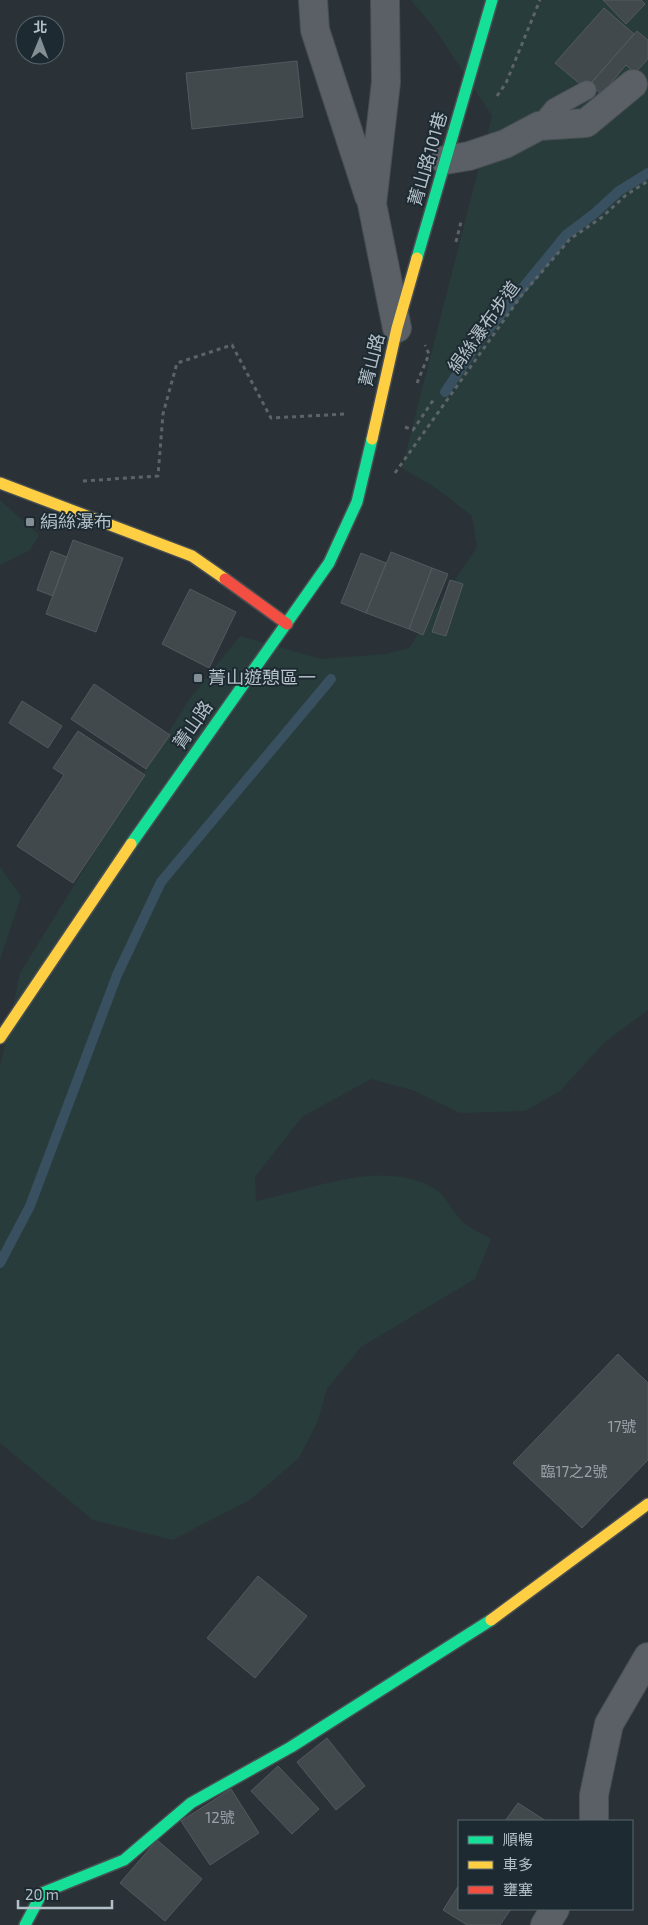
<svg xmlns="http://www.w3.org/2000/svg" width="648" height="1925" viewBox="0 0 648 1925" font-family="'Exo 2','Noto Sans TC',sans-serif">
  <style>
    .green { fill: #273c3b }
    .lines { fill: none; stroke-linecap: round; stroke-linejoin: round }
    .stream { stroke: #38505f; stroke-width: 10 }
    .building { fill: #42494d; stroke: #525a5f }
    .lane-casing { stroke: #484e52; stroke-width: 20 }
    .street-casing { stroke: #484e52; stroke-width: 30 }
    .fast-casing { stroke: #484e52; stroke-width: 14 }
    .slow-casing { stroke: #484e52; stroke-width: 14 }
    .jam-casing { stroke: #484e52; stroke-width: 14 }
    .path { stroke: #5d6467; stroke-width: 3; stroke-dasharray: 4 4; stroke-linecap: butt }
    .lane { stroke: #5a6065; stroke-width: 18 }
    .street { stroke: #5a6065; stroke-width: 28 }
    .fast { stroke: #16e098; stroke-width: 11 }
    .slow { stroke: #ffcf43; stroke-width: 11 }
    .jam { stroke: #f24e42; stroke-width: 11 }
    .poi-dot { fill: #848e95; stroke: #1d2a32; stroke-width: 2 }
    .labels { text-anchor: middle; stroke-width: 4; stroke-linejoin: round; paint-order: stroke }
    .number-label { font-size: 15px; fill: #98a2a9 }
    .street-label { font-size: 18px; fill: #b4c0c8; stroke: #1d2a32 }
    .poi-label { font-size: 18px; fill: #b4c0c8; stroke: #1d2a32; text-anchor: start }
  </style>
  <rect width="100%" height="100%" fill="#2a3237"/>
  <!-- green -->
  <path class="green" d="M 411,0 L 648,0 L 648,1010 L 605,1042 L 560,1091 L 525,1111 L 460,1113 L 412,1090 L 371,1079 L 302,1117 L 255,1177 L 256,1201 C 311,1191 381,1157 435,1189 C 445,1194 451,1210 459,1218 C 466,1227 481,1233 491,1239 L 475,1279 L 361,1347 L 327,1389 L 317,1423 L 299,1458 L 250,1500 L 172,1540 L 93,1520 L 0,1443 L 0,1067 L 20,973 L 188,701 L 240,636 L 322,659 L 385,654 L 409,648 L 477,547 L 472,516 L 436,488 L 402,468 L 492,116 L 435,29 Z
    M 0,500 L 39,535 L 30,550 L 0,565 Z
    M 0,867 L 21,896 L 0,959 Z"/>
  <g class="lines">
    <!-- stream -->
    <path class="stream" d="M 445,392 L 479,341 L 566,235 L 595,213 L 619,191 L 648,173
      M 0,1263 L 30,1206 L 117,975 L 161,882 L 331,679"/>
  </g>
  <!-- building -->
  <path class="building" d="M 603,0 L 641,0 L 645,4 L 626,24 Z
    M 604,8 L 634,34 L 586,89 L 555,63 Z
    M 637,31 L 648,40 L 648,59 L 635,73 L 626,65 L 609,85 L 617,93 L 610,102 L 590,84 Z
    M 297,61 L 303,117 L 192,129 L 186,73 Z
    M 73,540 L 123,558 L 96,632 L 46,614 Z
    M 51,551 L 67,557 L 53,596 L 37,590 Z
    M 391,552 L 432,568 L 409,629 L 366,613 Z
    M 361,553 L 386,563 L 366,613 L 341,603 Z
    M 432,568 L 448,574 L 423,635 L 409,629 Z
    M 450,580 L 463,584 L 446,636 L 432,632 Z
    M 190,589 L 236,612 L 209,668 L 162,644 Z
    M 94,684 L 170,735 L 146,769 L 71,719 Z
    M 22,701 L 62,726 L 48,748 L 9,723 Z
    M 78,731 L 145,775 L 73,883 L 17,846 L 64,775 L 53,768 Z
    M 618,1354 L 648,1383 L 648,1460 L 582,1528 L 513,1463 Z
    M 258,1576 L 307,1616 L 255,1678 L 207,1638 Z
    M 327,1738 L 365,1786 L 336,1810 L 297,1762 Z
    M 278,1766 L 319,1809 L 292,1834 L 251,1791 Z
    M 231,1789 L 259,1833 L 210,1865 L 181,1821 Z
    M 518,1803 L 546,1821 L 505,1821 Z
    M 157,1840 L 202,1879 L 165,1921 L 120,1883 Z
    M 459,1885 L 459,1909 L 511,1909 L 500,1925 L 467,1925 L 443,1910 Z"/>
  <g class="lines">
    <!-- lane casing -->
    <g class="lane-casing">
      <path id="lane" d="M 539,126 L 554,108 L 587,90"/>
    </g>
    <!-- street casing -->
    <g class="street-casing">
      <path id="street" d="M 313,0 L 315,30 L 369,196
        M 385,0 L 386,82 L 372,204 L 397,328
        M 445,160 L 469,156 L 505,144 L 539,126 L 586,123 L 633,84
        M 594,1821 L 594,1795 L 609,1724 L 648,1657
        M 545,1925 L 555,1909"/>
    </g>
    <!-- fast casing -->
    <g class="fast-casing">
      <path id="fast" d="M 417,258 L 492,0
        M 131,844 L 329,563 L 357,502 L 372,439
        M 25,1925 L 42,1893 L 124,1860 L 191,1803 L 291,1747 L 491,1620"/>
    </g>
    <!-- slow casing -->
    <g class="slow-casing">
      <path id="slow" d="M 372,439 L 397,328 L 417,258
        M 0,483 L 192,556 L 225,579
        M 0,1038 L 131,844
        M 491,1620 L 648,1504"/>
    </g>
    <!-- jam casing -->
    <g class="jam-casing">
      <path id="jam" d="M 225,579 L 287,624"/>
    </g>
    <!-- path -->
    <path class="path" d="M 497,96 L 506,83 L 540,0
      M 456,242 L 461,222
      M 417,383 L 429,354 L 425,345
      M 405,427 L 413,430 L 434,399
      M 395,473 L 521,296 L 570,239 L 601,218 L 626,195 L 648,181
      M 83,481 L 158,476 L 163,414 L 177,363 L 232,345 L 271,418 L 346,414"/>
    <!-- lane -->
    <use href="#lane" class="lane"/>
    <!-- street -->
    <use href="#street" class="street"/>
    <!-- fast -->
    <use href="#fast" class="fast"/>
    <!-- slow -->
    <use href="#slow" class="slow"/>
    <!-- jam -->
    <use href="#jam" class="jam"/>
  </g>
  <!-- markers -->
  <g class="poi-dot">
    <rect x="25" y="517" width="10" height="10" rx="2.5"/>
    <rect x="193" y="673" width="10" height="10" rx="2.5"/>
  </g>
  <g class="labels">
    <!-- number labels -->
    <g class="number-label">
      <text x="622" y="1432">17號</text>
      <text x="574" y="1477">臨17之2號</text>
      <text x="220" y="1823">12號</text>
    </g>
    <!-- street labels -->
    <g class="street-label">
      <text transform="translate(428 159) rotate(-74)" y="6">菁山路101巷</text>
      <text transform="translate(484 327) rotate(-54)" y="6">絹絲瀑布步道</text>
      <text transform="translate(372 360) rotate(-76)" y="6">菁山路</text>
      <text transform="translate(193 725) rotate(-55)" y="6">菁山路</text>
    </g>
    <!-- poi labels -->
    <g class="poi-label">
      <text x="40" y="528">絹絲瀑布</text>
      <text x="208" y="684">菁山遊憩區一</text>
    </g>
  </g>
  <!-- legend -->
  <rect x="458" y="1820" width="175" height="90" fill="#1d2a32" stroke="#59666e"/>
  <rect x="468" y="1836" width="25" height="8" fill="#16e098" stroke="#59666e"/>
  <text x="503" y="1845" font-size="15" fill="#b4c0c8">順暢</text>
  <rect x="468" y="1861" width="25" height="8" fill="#ffcf43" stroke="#59666e"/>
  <text x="503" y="1870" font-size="15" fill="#b4c0c8">車多</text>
  <rect x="468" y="1886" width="25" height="8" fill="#f24e42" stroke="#59666e"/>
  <text x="503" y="1895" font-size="15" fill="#b4c0c8">壅塞</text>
  <!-- north arrow -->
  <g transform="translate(40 40) rotate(1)"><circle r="24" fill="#1d2a32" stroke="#59666e"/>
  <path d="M0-4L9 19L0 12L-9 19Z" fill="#848e95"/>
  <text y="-8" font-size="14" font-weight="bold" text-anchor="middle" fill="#b4c0c8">北</text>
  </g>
  <!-- scale -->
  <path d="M18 1900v8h94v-8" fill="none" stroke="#b4c0c8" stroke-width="2.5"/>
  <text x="25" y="1900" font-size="15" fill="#b4c0c8" stroke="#1d2a32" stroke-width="4" paint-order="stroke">20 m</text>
</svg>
